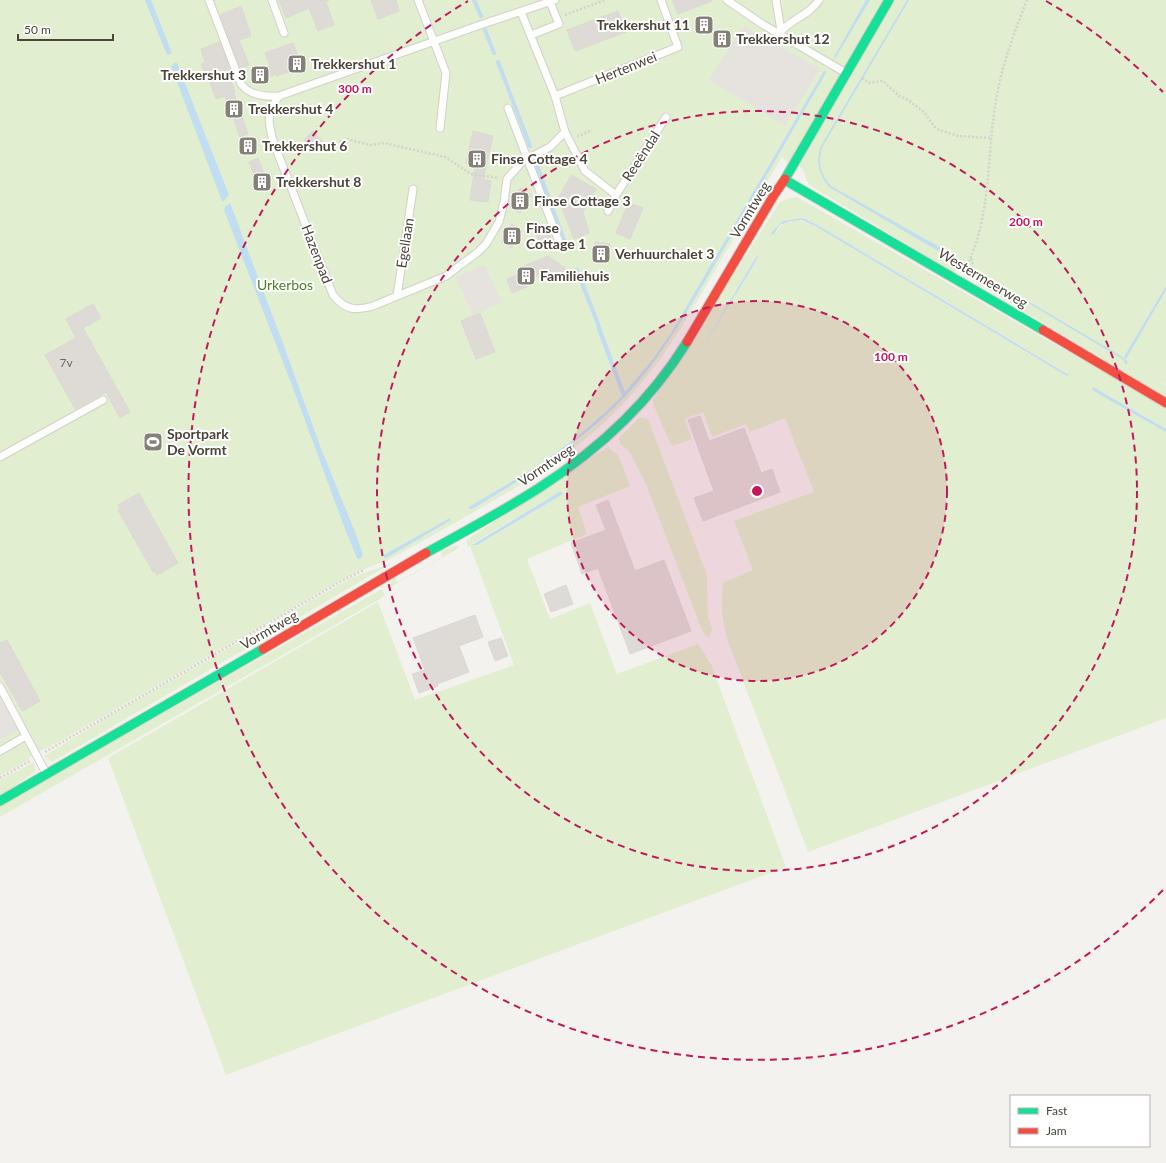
<svg xmlns="http://www.w3.org/2000/svg" width="1166" height="1163" viewBox="0 0 1166 1163" font-family="Lato,sans-serif">
  <style>
    .green { fill: #e1eecf; fill-rule: evenodd }
    .parking { fill: #e6e3df }
    .water { fill: #c0ddf1 }
    .lines { fill: none; stroke-linecap: round; stroke-linejoin: round }
    .stream { stroke: #c0ddf1; stroke-width: 4 }
    .building { fill: #dedbd6; stroke: #dcd9d4 }
    .lane-casing { stroke: #d2d0cb; stroke-width: 9 }
    .fast-casing { stroke: #d3cfc5; stroke-width: 11 }
    .jam-casing { stroke: #d3cfc5; stroke-width: 11 }
    .path { stroke: #d3d2cc; stroke-width: 2.5; stroke-dasharray: 2 2; stroke-linecap: butt }
    .lane { stroke: #fdfdfc; stroke-width: 7 }
    .fast { stroke: #16e098; stroke-width: 9 }
    .jam { stroke: #f24e42; stroke-width: 9 }
    .ring { fill: none; stroke: #c2185b; stroke-width: 2; stroke-dasharray: 7 5 }
    .labels { text-anchor: middle; stroke-width: 4; stroke-linejoin: round; paint-order: stroke }
    .number-label { font-size: 12px; fill: #706a61 }
    .poi-label { font-size: 14px; font-weight: bold; fill: #4b4439; stroke: #fff; text-anchor: start }
    .street-label { font-size: 14px; fill: #4b4439; stroke: #fff }
    .park-label { font-size: 14px; fill: #4a7f2a; stroke: #fff }
    .centre { fill: #c2185b; stroke: #fff; stroke-width: 2 }
    .ring-label { font-size: 12px; text-anchor: middle; font-weight: bold; fill: #c2185b; stroke: #fff; stroke-width: 4; stroke-linejoin: round; paint-order: stroke }
  </style>
  <rect width="100%" height="100%" fill="#f4f2ee"/>
  <!-- green -->
  <path class="green" d="M 0,0 L 1166,0 L 1166,384 L 1153,377 L 1166,385 L 1166,397 L 967,277 L 969,268 L 965,265 L 961,269 L 953,272 L 811,186 L 807,181 L 803,169 L 790,162 L 789,164 L 782,157 C 759,195 737,234 714,272 C 682,328 654,376 606,421 C 548,475 471,513 403,552 C 385,563 366,567 348,576 L 55,744 L 53,744 L 49,748 L 44,749 L 30,757 L 28,760 L 0,776 ZM 778,155 L 674,333 L 652,364 L 626,396 L 596,425 L 564,451 L 503,490 L 564,450 L 625,395 L 659,352 L 702,285 ZM 827,184 L 957,261 L 843,195 Z
    M 797,197 L 1166,408 L 1166,429 L 1093,387 L 1092,389 L 1166,432 L 1166,718 L 808,852 L 729,644 C 722,622 720,606 723,583 L 753,570 L 734,521 L 814,492 L 785,418 L 750,432 L 746,424 L 712,437 L 703,412 L 685,419 L 692,439 L 673,446 L 670,443 L 653,404 L 653,400 L 780,202 L 789,198 ZM 803,218 L 819,226 L 1068,374 L 1067,376 L 817,227 C 798,218 789,216 774,233 L 783,221 ZM 756,257 L 758,257 L 755,263 L 695,360 Z
    M 639,418 L 643,418 L 648,419 L 707,575 L 708,617 L 712,629 L 709,638 L 705,635 L 701,628 L 646,484 L 629,451 L 620,444 L 619,438 Z
    M 608,447 L 618,455 L 630,486 L 578,507 L 587,534 L 527,559 L 550,619 L 590,603 L 617,674 L 698,644 L 711,664 L 786,867 L 226,1075 L 108,758 L 378,602 L 415,700 L 514,665 L 470,546 L 468,547 L 466,540 ZM 561,491 L 563,494 L 477,545 L 472,544 Z
    M 457,545 L 459,548 L 389,588 L 389,584 L 394,578 L 398,582 L 442,557 L 441,551 Z
    M 392,563 L 52,762 L 44,756 L 103,720 L 351,578 Z
    M 382,589 L 385,595 L 378,600 L 0,817 L 0,806 Z
    M 34,762 L 35,772 L 0,796 L 0,780 Z"/>
  <!-- parking -->
  <path class="parking" d="M 743,26 L 820,69 L 785,126 L 709,80 Z
    M 485,265 L 501,303 L 472,315 L 456,277 Z
    M 0,698 L 18,730 L 0,740 Z"/>
  <!-- water -->
  <path class="water" d="M 145,0 L 151,0 L 172,53 L 167,55 Z
    M 866,0 L 870,0 L 836,57 L 834,57 Z
    M 907,0 L 909,0 L 823,146 C 817,161 820,174 831,186 L 959,258 L 957,262 L 829,187 C 818,173 815,160 822,144 Z
    M 175,63 L 177,63 L 229,195 L 224,201 L 222,201 L 171,66 Z
    M 824,71 L 826,71 L 826,73 C 790,135 754,197 718,259 C 690,307 663,356 625,397 C 580,444 527,476 472,509 L 469,509 L 469,507 C 499,489 530,472 557,452 C 580,435 602,416 622,396 L 596,327 L 598,324 L 600,325 L 625,392 L 653,359 L 671,333 Z
    M 230,203 L 284,346 L 320,446 L 355,532 L 363,555 L 361,558 L 359,559 L 357,558 L 345,529 L 293,388 L 224,210 L 225,207 Z
    M 803,218 L 819,226 L 1069,375 L 1067,376 L 817,227 L 802,220 L 790,221 L 780,225 L 773,235 L 771,234 L 772,232 L 783,221 Z
    M 758,256 L 755,263 L 695,360 L 756,257 Z
    M 979,272 L 1121,356 L 1126,360 L 1128,363 L 1125,364 L 1124,360 L 983,276 L 976,274 L 976,273 Z
    M 1166,286 L 1166,290 L 1126,359 L 1124,357 Z
    M 1093,387 L 1166,429 L 1166,432 L 1092,390 Z
    M 561,491 L 563,494 L 477,545 L 472,545 Z
    M 450,518 L 451,520 L 386,558 L 384,558 L 384,555 Z"/>
  <g class="lines">
    <!-- stream -->
    <path class="stream" d="M 474,0 L 481,16
      M 485,30 L 494,53
      M 498,62 L 530,146
      M 535,160 L 566,246
      M 577,270 L 598,324"/>
  </g>
  <!-- building -->
  <path class="building" d="M 279,0 L 329,0 L 326,2 L 334,25 L 318,31 L 309,8 L 286,18 Z
    M 371,0 L 396,0 L 399,11 L 378,19 Z
    M 672,0 L 712,0 L 712,1 L 678,14 Z
    M 241,6 L 251,36 L 239,40 L 249,65 L 240,68 L 220,15 Z
    M 618,11 L 626,32 L 575,51 L 567,30 Z
    M 220,42 L 231,72 L 228,73 L 235,92 L 234,93 L 248,134 L 240,137 L 225,96 L 216,99 L 206,72 L 204,73 L 201,64 L 205,62 L 201,49 Z
    M 293,43 L 302,67 L 277,76 L 276,74 L 258,81 L 255,72 L 270,66 L 265,53 Z
    M 313,131 L 323,142 L 314,151 L 304,140 Z
    M 473,131 L 493,136 L 483,180 L 491,181 L 488,202 L 470,200 L 475,165 L 466,163 Z
    M 258,158 L 268,184 L 259,188 L 249,162 Z
    M 571,175 L 596,189 L 583,212 L 589,233 L 574,239 L 560,203 L 559,197 Z
    M 520,188 L 531,195 L 520,213 L 510,206 Z
    M 628,203 L 643,208 L 630,239 L 616,233 Z
    M 512,224 L 522,230 L 512,248 L 501,242 Z
    M 546,225 L 553,244 L 542,249 L 534,229 Z
    M 595,242 L 610,244 L 608,262 L 593,260 Z
    M 548,256 L 568,270 L 559,282 L 546,273 L 525,281 L 527,287 L 512,293 L 507,279 L 521,273 L 519,268 Z
    M 93,304 L 101,318 L 83,328 L 130,412 L 120,418 L 106,392 L 75,409 L 45,355 L 76,338 L 66,319 Z
    M 480,313 L 495,352 L 476,359 L 461,321 Z
    M 700,416 L 709,441 L 744,428 L 761,473 L 772,469 L 780,492 L 703,521 L 694,498 L 714,491 L 688,420 Z
    M 139,493 L 178,563 L 157,575 L 155,571 L 153,572 L 118,510 L 120,509 L 118,505 Z
    M 608,500 L 635,571 L 664,560 L 691,631 L 630,654 L 598,568 L 582,574 L 571,543 L 606,530 L 596,505 Z
    M 566,585 L 573,604 L 551,612 L 544,594 Z
    M 475,615 L 483,637 L 459,646 L 469,672 L 437,684 L 438,686 L 419,693 L 412,674 L 425,670 L 413,638 Z
    M 501,638 L 508,656 L 495,661 L 488,642 Z
    M 7,640 L 40,701 L 22,711 L 0,672 L 0,643 Z"/>
  <g class="lines">
    <!-- lane casing -->
    <g class="lane-casing">
      <path id="lane" d="M 209,0 L 241,84 C 250,96 265,97 279,96
        M 272,0 L 284,33
        M 418,0 L 446,73 L 440,128
        M 727,0 L 762,24 L 846,73
        M 776,0 L 781,31
        M 521,12 L 555,96 L 565,132 L 550,147 L 523,161 L 507,179 L 504,202 L 499,222 L 486,244 L 478,252 L 446,276 L 373,306 C 355,311 345,310 333,295 L 273,141 C 268,121 266,114 279,96 L 483,24 L 555,0
        M 779,34 C 788,20 809,16 819,0
        M 531,35 L 559,24 L 550,2
        M 555,96 L 678,47 L 661,0
        M 508,108 L 561,247
        M 565,132 L 585,171 L 616,195 L 666,117
        M 608,211 L 616,195
        M 397,296 L 413,189
        M 0,457 L 103,400
        M 0,687 L 46,773
        M 0,751 L 26,736"/>
    </g>
    <!-- fast casing -->
    <g class="fast-casing">
      <path id="fast" d="M 785,179 L 889,0
        M 785,180 L 1043,330
        M 426,553 C 464,532 503,511 539,488 C 598,450 650,402 687,342
        M 0,801 L 263,649"/>
    </g>
    <!-- jam casing -->
    <g class="jam-casing">
      <path id="jam" d="M 1043,330 L 1166,403
        M 687,342 L 774,195 L 785,179
        M 263,649 L 426,553"/>
    </g>
    <!-- path -->
    <path class="path" d="M 565,15 L 605,0
      M 862,78 L 869,83 L 882,81 L 885,83 L 899,96 L 908,100 L 924,112 L 935,127 L 939,130 L 958,136 L 992,138
      M 577,136 L 579,136 L 592,130
      M 317,151 L 347,139 L 370,145 L 384,143 L 445,157 L 471,174 L 499,178
      M 965,269 C 990,223 987,164 994,114 C 999,73 1012,38 1027,0
      M 969,271 L 973,265 L 971,257
      M 45,752 L 347,578 L 364,570
      M 0,778 L 30,761"/>
    <!-- lane -->
    <use href="#lane" class="lane"/>
    <!-- fast -->
    <use href="#fast" class="fast"/>
    <!-- jam -->
    <use href="#jam" class="jam"/>
  </g>
  <!-- distance rings -->
  <circle cx="757" cy="491" r="190" fill="#c2185b" fill-opacity=".12"/>
  <g class="ring">
    <circle cx="757" cy="491" r="190"/>
    <circle cx="757" cy="491" r="380"/>
    <path d="M1163 890A569 569 0 1 1 468 1M1046 1A569 569 0 0 1 1163 92"/>
  </g>
  <!-- icons -->
  <defs>
    <g id="building-square" transform="scale(1)"><rect x="-9" y="-9" width="18" height="18" rx="4" fill="#868178" stroke="#fff"/><path d="M-4-6H4V6H1V3H-1V6H-4ZM-2.5-4.3h1.7v1.8h-1.7ZM.8-4.3h1.7v1.8H.8ZM-2.5-1h1.7V.8h-1.7ZM.8-1h1.7V.8H.8Z" fill="#fff"/></g>
    <g id="stadium-square" transform="scale(1)"><rect x="-9" y="-9" width="18" height="18" rx="4" fill="#868178" stroke="#fff"/><path d="M0-5a6.5 5 0 1 0 0 10a6.5 5 0 1 0 0-10ZM-3.5-1.8h7v3.6h-7Z" fill="#fff"/></g>
  </defs>
  <g fill-rule="evenodd">
    <use href="#building-square" x="704" y="25"/>
    <use href="#building-square" x="722" y="39"/>
    <use href="#building-square" x="297" y="64"/>
    <use href="#building-square" x="260" y="75"/>
    <use href="#building-square" x="234" y="109"/>
    <use href="#building-square" x="248" y="146"/>
    <use href="#building-square" x="477" y="159"/>
    <use href="#building-square" x="262" y="182"/>
    <use href="#building-square" x="520" y="201"/>
    <use href="#building-square" x="512" y="236"/>
    <use href="#building-square" x="601" y="254"/>
    <use href="#building-square" x="526" y="276"/>
    <use href="#stadium-square" x="153" y="442"/>
  </g>
  <g class="labels">
    <!-- number labels -->
    <g class="number-label">
      <text x="66" y="367">7v</text>
    </g>
    <!-- poi labels -->
    <g class="poi-label">
      <text x="690" y="30" text-anchor="end">Trekkershut 11</text>
      <text x="736" y="44">Trekkershut 12</text>
      <text x="311" y="69">Trekkershut 1</text>
      <text x="246" y="80" text-anchor="end">Trekkershut 3</text>
      <text x="248" y="114">Trekkershut 4</text>
      <text x="262" y="151">Trekkershut 6</text>
      <text x="491" y="164">Finse Cottage 4</text>
      <text x="276" y="187">Trekkershut 8</text>
      <text x="534" y="206">Finse Cottage 3</text>
      <text x="526" y="233">Finse<tspan x="526" dy="16">Cottage 1</tspan></text>
      <text x="615" y="259">Verhuurchalet 3</text>
      <text x="540" y="281">Familiehuis</text>
      <text x="167" y="439">Sportpark<tspan x="167" dy="16">De Vormt</tspan></text>
    </g>
    <!-- street labels -->
    <g class="street-label">
      <text transform="translate(626 68) rotate(-22)" y="5">Hertenwei</text>
      <text transform="translate(641 156) rotate(-57)" y="5">Reeëndal</text>
      <text transform="translate(750 210) rotate(-59)" y="5">Vormtweg</text>
      <text transform="translate(405 243) rotate(-81)" y="5">Egellaan</text>
      <text transform="translate(317 254) rotate(69)" y="5">Hazenpad</text>
      <text transform="translate(983 278) rotate(31)" y="5">Westermeerweg</text>
      <text transform="translate(546 465) rotate(-34)" y="5">Vormtweg</text>
      <text transform="translate(269 630) rotate(-30)" y="5">Vormtweg</text>
    </g>
    <!-- park labels -->
    <g class="park-label">
      <text x="285" y="290">Urkerbos</text>
    </g>
  </g>
  <circle cx="757" cy="491" r="6" class="centre"/>
  <g class="ring-label">
    <text x="355" y="93">300 m</text>
    <text x="1026" y="226">200 m</text>
    <text x="891" y="361">100 m</text>
  </g>
  <!-- legend -->
  <rect x="1010" y="1095" width="140" height="52" fill="#ffffff" stroke="#b7b4b0"/>
  <rect x="1018" y="1108" width="20" height="6" fill="#16e098" stroke="#b7b4b0"/>
  <text x="1046" y="1115" font-size="12" fill="#4b4439">Fast</text>
  <rect x="1018" y="1128" width="20" height="6" fill="#f24e42" stroke="#b7b4b0"/>
  <text x="1046" y="1135" font-size="12" fill="#4b4439">Jam</text>
  <!-- scale -->
  <path d="M18 34v6h95v-6" fill="none" stroke="#4b4439" stroke-width="2"/>
  <text x="24" y="34" font-size="12" fill="#4b4439" stroke="#ffffff" stroke-width="3" paint-order="stroke">50 m</text>
</svg>
